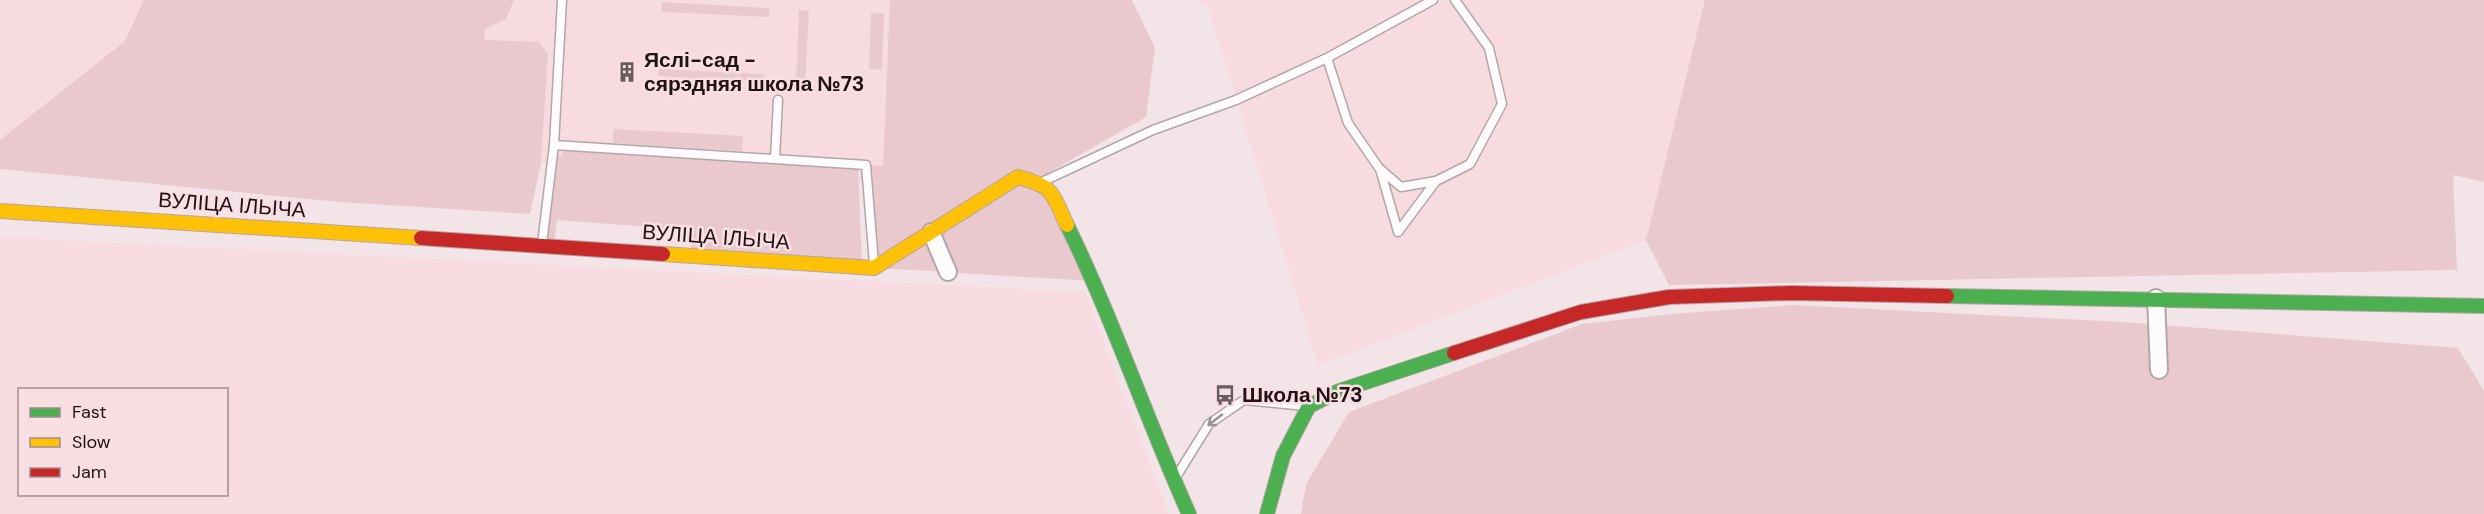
<svg xmlns="http://www.w3.org/2000/svg" width="2484" height="514" viewBox="0 0 2484 514" font-family="'DM Sans',sans-serif">
  <style>
    .built { fill: #f8dbe0; fill-rule: evenodd }
    .green { fill: #e9c9ce }
    .lines { fill: none; stroke-linecap: round; stroke-linejoin: round }
    .lane-casing { stroke: #b3a6a8; stroke-width: 11 }
    .street-casing { stroke: #b3a6a8; stroke-width: 20 }
    .fast-casing { stroke: #b3a6a8; stroke-width: 16 }
    .slow-casing { stroke: #b3a6a8; stroke-width: 16 }
    .jam-casing { stroke: #b3a6a8; stroke-width: 16 }
    .lane { stroke: #fdfbfb; stroke-width: 8 }
    .street { stroke: #fdfbfb; stroke-width: 16 }
    .fast { stroke: #4caf50; stroke-width: 14 }
    .slow { stroke: #ffc107; stroke-width: 14 }
    .jam { stroke: #c62828; stroke-width: 14 }
    .oneway { stroke: #9a9294 }
    .labels { text-anchor: middle; stroke-width: 5; stroke-linejoin: round; paint-order: stroke }
    .poi-label { font-size: 21px; font-weight: bold; fill: #201215; stroke: #f9dfe3; text-anchor: start }
    .street-label { font-size: 21px; fill: #201215; stroke: #f9dfe3 }
  </style>
  <rect width="100%" height="100%" fill="#f3e5e7"/>
  <!-- built -->
  <path class="built" d="M 0,0 L 144,0 L 125,41 L 0,140 Z
    M 458,0 L 902,0 L 897,185 L 541,163 Z
    M 1196,0 L 1705,0 L 1646,240 L 1318,365 L 1208,7 Z
    M 0,237 L 1085,292 L 1169,514 L 0,514 ZM 20,390 L 226,390 L 226,494 L 20,494 Z"/>
  <!-- green -->
  <path class="green" d="M 144,0 L 514,0 L 506,19 L 485,29 L 484,40 L 539,42 L 548,54 L 541,163 L 530,214 L 340,202 L 0,169 L 0,140 L 125,41 Z
    M 890,0 L 1132,0 L 1155,48 L 1146,117 L 1041,177 L 873,258 L 866,165 L 883,166 Z
    M 1705,0 L 2484,0 L 2484,182 L 2453,175 L 2457,270 L 1669,285 L 1646,240 Z
    M 662,2 L 769,8 L 769,17 L 662,12 Z
    M 799,10 L 809,11 L 805,84 L 796,83 Z
    M 871,13 L 884,14 L 882,70 L 869,69 Z
    M 659,69 L 764,74 L 763,82 L 658,76 Z
    M 613,129 L 743,136 L 742,151 L 613,143 Z
    M 563,146 L 858,165 L 862,267 L 691,256 L 691,230 L 557,220 L 554,248 L 542,247 L 552,162 L 562,155 Z
    M 1018,177 L 1041,183 L 1094,281 L 958,273 L 939,227 Z
    M 926,241 L 948,272 L 874,268 Z
    M 1793,305 L 2122,322 L 2458,348 L 2484,391 L 2484,514 L 1301,514 L 1306,484 L 1349,412 L 1582,324 L 1671,314 Z"/>
  <g class="lines">
    <!-- lane casing -->
    <g class="lane-casing">
      <path id="lane" d="M 1327,58 L 1348,123 L 1379,168 L 1401,187 L 1436,181 L 1470,164 L 1502,104 L 1489,48 L 1455,0
        M 554,145 L 562,0
        M 775,159 L 778,100
        M 1380,169 L 1398,232 L 1436,181
        M 1044,181 L 1153,130 L 1236,100 L 1327,58 L 1433,0
        M 542,244 L 554,145 L 866,165 L 874,264
        M 1176,477 L 1209,424 L 1244,400 L 1305,406"/>
    </g>
    <!-- street casing -->
    <g class="street-casing">
      <path id="street" d="M 931,232 L 948,272
        M 2156,298 L 2159,370"/>
    </g>
    <!-- fast casing -->
    <g class="fast-casing">
      <path id="fast" d="M 1067,225 C 1113,319 1146,418 1189,514
        M 1947,296 L 2484,306
        M 1267,514 L 1283,456 L 1309,406 L 1339,391 L 1454,353"/>
    </g>
    <!-- slow casing -->
    <g class="slow-casing">
      <path id="slow" d="M 0,211 L 421,238
        M 663,254 L 874,268 L 1018,177 C 1055,187 1051,192 1067,225"/>
    </g>
    <!-- jam casing -->
    <g class="jam-casing">
      <path id="jam" d="M 421,238 L 663,254
        M 1454,353 L 1581,312 L 1669,297 L 1791,293 L 1947,296"/>
    </g>
    <!-- lane -->
    <use href="#lane" class="lane"/>
    <!-- street -->
    <use href="#street" class="street"/>
    <!-- fast -->
    <use href="#fast" class="fast"/>
    <!-- slow -->
    <use href="#slow" class="slow"/>
    <!-- jam -->
    <use href="#jam" class="jam"/>
  </g>
  <!-- one-way arrows -->
  <defs><path id="oneway-shaft" d="M-6 0H5M1.5-3L5.5 0L1.5 3" fill="none" stroke-width="1.6" stroke-linecap="round" stroke-linejoin="round" transform="scale(1.5)"/></defs>
  <use class="oneway" href="#oneway-shaft" transform="translate(1215 420) rotate(142)"/>
  <!-- icons -->
  <defs>
    <g id="building-bare" transform="scale(1.62)"><path d="M-4-6H4V6H1V3H-1V6H-4ZM-2.5-4.3h1.7v1.8h-1.7ZM.8-4.3h1.7v1.8H.8ZM-2.5-1h1.7V.8h-1.7ZM.8-1h1.7V.8H.8Z" fill="#6a5c5e" stroke="#f9dfe3" stroke-width="2.5" paint-order="stroke"/></g>
    <g id="bus-bare" transform="scale(1.62)"><path d="M-5-6H5V4H4V6H2V4H-2V6H-4V4H-5ZM-3.5-4V0h7V-4ZM-3.5 1.2v1.5H-2V1.2ZM2 1.2v1.5H3.5V1.2Z" fill="#6a5c5e" stroke="#f9dfe3" stroke-width="2.5" paint-order="stroke"/></g>
  </defs>
  <g fill-rule="evenodd">
    <use href="#building-bare" x="627" y="72"/>
    <use href="#bus-bare" x="1225" y="395"/>
  </g>
  <g class="labels">
    <!-- poi labels -->
    <g class="poi-label">
      <text x="644" y="67">Яслі-сад -<tspan x="644" dy="24">сярэдняя школа №73</tspan></text>
      <text x="1242" y="402">Школа №73</text>
    </g>
    <!-- street labels -->
    <g class="street-label">
      <text transform="translate(232 205) rotate(4)" y="7">ВУЛІЦА ІЛЬІЧА</text>
      <text transform="translate(716 237) rotate(4)" y="7">ВУЛІЦА ІЛЬІЧА</text>
    </g>
  </g>
  <!-- legend -->
  <rect x="18" y="388" width="210" height="108" fill="#f9dfe3" stroke="#a28d91" stroke-width="1.5"/>
  <rect x="30" y="408" width="30" height="9" fill="#4caf50" stroke="#a28d91" stroke-width="1.5"/>
  <text x="72" y="418" font-size="18" fill="#201215">Fast</text>
  <rect x="30" y="438" width="30" height="9" fill="#ffc107" stroke="#a28d91" stroke-width="1.5"/>
  <text x="72" y="448" font-size="18" fill="#201215">Slow</text>
  <rect x="30" y="468" width="30" height="9" fill="#c62828" stroke="#a28d91" stroke-width="1.5"/>
  <text x="72" y="478" font-size="18" fill="#201215">Jam</text>
</svg>
